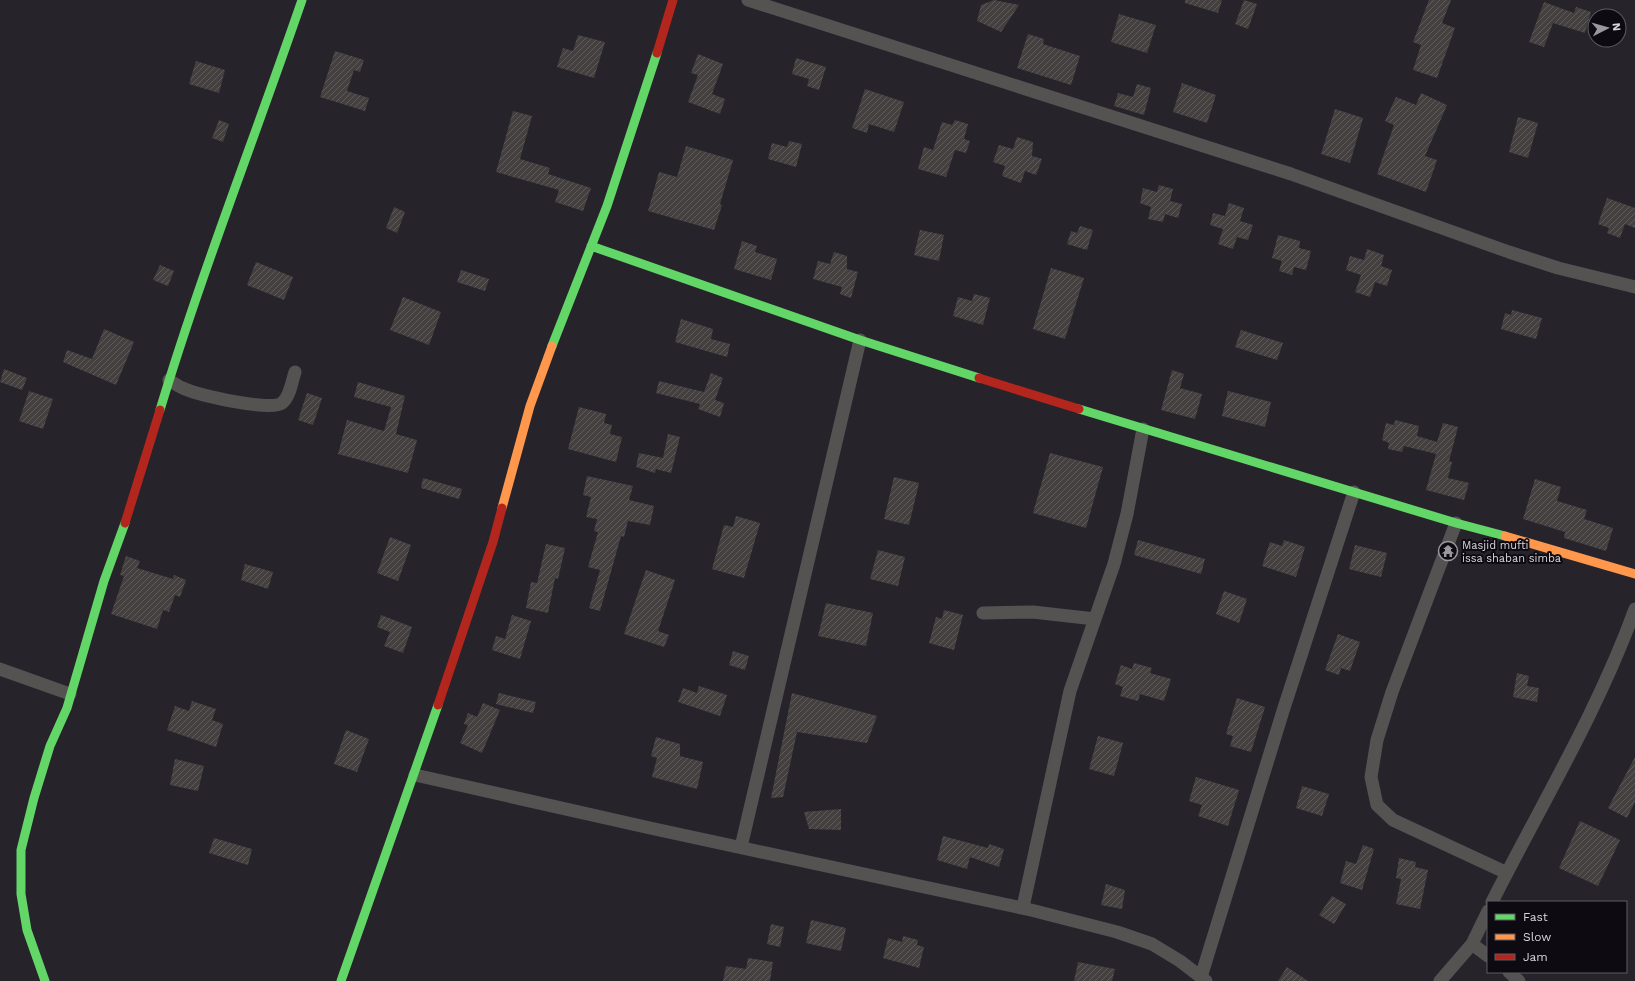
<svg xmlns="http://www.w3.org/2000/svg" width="1635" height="981" viewBox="0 0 1635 981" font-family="'Work Sans',sans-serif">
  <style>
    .building { fill: url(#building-hatch) }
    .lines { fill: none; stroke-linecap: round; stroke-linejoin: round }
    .street { stroke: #555352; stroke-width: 13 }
    .fast { stroke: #63d668; stroke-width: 9 }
    .slow { stroke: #ff974d; stroke-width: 9 }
    .jam { stroke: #b3261e; stroke-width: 9 }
    .labels { text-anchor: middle; stroke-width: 4; stroke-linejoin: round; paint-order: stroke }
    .poi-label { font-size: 11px; fill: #d8d5de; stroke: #0d0b11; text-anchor: start }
  </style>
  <defs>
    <pattern id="building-hatch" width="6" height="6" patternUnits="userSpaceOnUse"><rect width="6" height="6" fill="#444040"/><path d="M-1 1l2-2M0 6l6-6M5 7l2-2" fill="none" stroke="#5e5b5b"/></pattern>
  </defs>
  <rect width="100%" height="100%" fill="#26242a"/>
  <!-- building -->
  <path class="building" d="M 994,0 L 1019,5 L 1001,32 L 977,21 L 981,5 Z
    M 1185,0 L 1222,0 L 1218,13 L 1185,3 Z
    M 1244,0 L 1257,4 L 1248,29 L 1235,24 Z
    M 1429,0 L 1451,0 L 1442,23 L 1455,28 L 1437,78 L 1413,70 L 1421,45 L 1413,42 Z
    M 1544,2 L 1574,13 L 1576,7 L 1591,12 L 1585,33 L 1553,23 L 1544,47 L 1529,42 Z
    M 1119,14 L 1156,25 L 1147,53 L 1111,42 Z
    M 1028,34 L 1044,39 L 1043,44 L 1080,56 L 1071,85 L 1017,68 Z
    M 578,35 L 605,42 L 594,78 L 557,67 L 563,48 L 573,51 Z
    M 335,51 L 364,60 L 360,72 L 354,70 L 347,91 L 369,98 L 365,111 L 320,97 Z
    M 698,54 L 723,64 L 712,94 L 725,99 L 720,114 L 688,102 L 698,75 L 691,73 Z
    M 796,58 L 826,67 L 819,90 L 807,86 L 809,79 L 792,74 Z
    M 196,61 L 225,70 L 219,93 L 189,84 Z
    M 1182,83 L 1216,95 L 1207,123 L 1173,112 Z
    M 1137,84 L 1151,88 L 1144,115 L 1114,106 L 1118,93 L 1133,97 Z
    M 865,89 L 904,102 L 894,132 L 869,124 L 867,133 L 852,128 Z
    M 1421,93 L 1447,105 L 1425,156 L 1437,160 L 1426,192 L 1377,174 L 1394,125 L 1385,121 L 1396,97 L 1416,105 Z
    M 1335,109 L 1363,118 L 1350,163 L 1321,154 Z
    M 513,111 L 532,116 L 520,159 L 550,168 L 548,174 L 591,188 L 583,211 L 555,202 L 559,190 L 496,172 Z
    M 1518,117 L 1538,123 L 1528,158 L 1509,152 Z
    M 219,120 L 229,124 L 223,142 L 212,138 Z
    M 955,120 L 968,124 L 964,139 L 970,141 L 966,153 L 955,150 L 946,177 L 918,169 L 924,147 L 933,150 L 942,122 L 952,125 Z
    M 1017,137 L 1033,142 L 1032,156 L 1042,159 L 1036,175 L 1025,171 L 1021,183 L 1002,176 L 1005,166 L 993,162 L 999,145 L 1013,149 Z
    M 789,141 L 802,144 L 796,167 L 768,159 L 772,143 L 787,147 Z
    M 686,146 L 733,160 L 720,204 L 722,205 L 714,230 L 648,211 L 659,172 L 677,177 Z
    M 1159,185 L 1173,189 L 1170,201 L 1182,204 L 1178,218 L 1165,214 L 1163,222 L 1148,219 L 1151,207 L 1140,203 L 1143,188 L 1157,192 Z
    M 1607,198 L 1635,208 L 1635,228 L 1625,224 L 1620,238 L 1607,233 L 1609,228 L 1598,224 Z
    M 1229,203 L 1244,208 L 1240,221 L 1253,225 L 1248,240 L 1237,237 L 1233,249 L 1218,244 L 1223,229 L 1210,225 L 1213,213 L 1225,216 Z
    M 394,207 L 405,212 L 397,233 L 386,228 Z
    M 1080,226 L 1093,230 L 1087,250 L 1067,244 L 1071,231 L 1077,233 Z
    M 920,230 L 944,235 L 939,261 L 914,255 Z
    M 1278,235 L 1300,241 L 1299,248 L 1311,251 L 1306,270 L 1294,267 L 1292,275 L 1279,271 L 1282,261 L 1272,258 Z
    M 742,241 L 757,246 L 755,252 L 777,259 L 771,280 L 734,269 Z
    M 1367,249 L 1384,255 L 1381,266 L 1392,270 L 1387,286 L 1375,282 L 1370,297 L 1355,292 L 1361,275 L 1346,270 L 1350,256 L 1364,260 Z
    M 834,252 L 847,256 L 847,269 L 858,272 L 851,298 L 840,294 L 842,287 L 813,279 L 818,261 L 830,264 Z
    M 256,262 L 293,277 L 284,300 L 247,285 Z
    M 160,265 L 174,271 L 168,286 L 153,280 Z
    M 1051,268 L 1084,278 L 1065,339 L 1033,329 Z
    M 461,270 L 489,279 L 485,291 L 457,282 Z
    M 974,294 L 990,298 L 983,325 L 953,316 L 958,297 L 972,301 Z
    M 403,297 L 441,312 L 429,345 L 390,330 Z
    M 1512,310 L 1542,318 L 1536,339 L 1501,329 L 1505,313 L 1511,315 Z
    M 681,319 L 713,329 L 711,339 L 730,344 L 727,357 L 675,342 Z
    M 104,329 L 134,342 L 116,385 L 63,362 L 67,350 L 92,359 Z
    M 1241,330 L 1283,343 L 1277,360 L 1235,347 Z
    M 4,369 L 27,378 L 22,390 L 0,382 Z
    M 1172,370 L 1184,374 L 1180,388 L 1202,394 L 1195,419 L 1161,410 Z
    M 711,373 L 723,378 L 715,400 L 724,403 L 720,417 L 698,409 L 700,404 L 656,393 L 659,381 L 704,392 Z
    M 358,382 L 405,396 L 396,434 L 417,440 L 408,473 L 338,454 L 347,420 L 384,431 L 391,407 L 354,397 Z
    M 29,391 L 53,399 L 43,429 L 19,421 Z
    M 1228,391 L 1271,402 L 1265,427 L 1222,416 Z
    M 307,393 L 322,398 L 313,425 L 298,420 Z
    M 579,407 L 606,414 L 604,423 L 612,425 L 610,434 L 622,437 L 616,462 L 568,449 Z
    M 1395,420 L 1419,426 L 1417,436 L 1437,442 L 1443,423 L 1458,427 L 1449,461 L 1452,462 L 1448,478 L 1469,483 L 1464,500 L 1426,490 L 1436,454 L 1404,446 L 1402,452 L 1388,449 L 1389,443 L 1382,440 L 1386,423 L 1394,425 Z
    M 668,434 L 680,437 L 671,473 L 656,469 L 655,473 L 636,467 L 639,453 L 663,458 Z
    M 1050,453 L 1103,467 L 1086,528 L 1033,513 Z
    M 587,476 L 633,486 L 629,500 L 654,506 L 650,525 L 628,521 L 624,537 L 621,536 L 600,611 L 589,608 L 600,570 L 588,567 L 598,532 L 594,531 L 597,519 L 586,517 L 591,497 L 583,495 Z
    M 894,477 L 919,483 L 909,525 L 884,519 Z
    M 423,478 L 462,489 L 459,499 L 421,488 Z
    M 1535,479 L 1561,487 L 1557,501 L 1587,510 L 1584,519 L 1613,528 L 1606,551 L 1564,538 L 1565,532 L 1523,519 Z
    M 736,516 L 760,523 L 744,578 L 712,569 L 724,525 L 733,527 Z
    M 390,537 L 411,545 L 398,581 L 377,573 Z
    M 1138,540 L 1205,559 L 1201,574 L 1134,555 Z
    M 1284,540 L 1305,547 L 1296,577 L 1262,566 L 1270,542 L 1282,546 Z
    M 546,544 L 565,548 L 558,579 L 555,578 L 548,613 L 526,608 L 531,582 L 537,583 Z
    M 1355,545 L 1387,553 L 1381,577 L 1349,569 Z
    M 878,550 L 905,557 L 898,586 L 870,579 Z
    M 126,556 L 140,561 L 137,568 L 173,579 L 174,575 L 186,580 L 180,597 L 175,595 L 169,612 L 163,610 L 157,629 L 111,614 L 124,576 L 120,575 Z
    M 245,564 L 273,572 L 268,589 L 241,580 Z
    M 646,570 L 675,580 L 658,631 L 669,635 L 664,647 L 624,634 Z
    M 1224,591 L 1247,599 L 1239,623 L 1216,614 Z
    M 826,603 L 873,613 L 866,646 L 818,636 Z
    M 944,610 L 963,615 L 954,650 L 929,643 L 936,617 L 942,619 Z
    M 381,615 L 412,627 L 403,653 L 384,646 L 390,632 L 377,627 Z
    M 512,615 L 531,621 L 520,659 L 492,650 L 496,636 L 505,639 Z
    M 1338,634 L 1360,642 L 1350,671 L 1341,668 L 1339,675 L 1325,670 Z
    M 733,651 L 749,656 L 745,670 L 729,665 Z
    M 1134,663 L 1152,668 L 1150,673 L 1171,679 L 1164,701 L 1140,694 L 1138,701 L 1120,696 L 1123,687 L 1115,684 L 1121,665 L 1132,669 Z
    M 1517,673 L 1529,676 L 1527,686 L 1539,688 L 1537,702 L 1513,697 Z
    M 699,686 L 727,695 L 720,716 L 678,702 L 683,688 L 697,693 Z
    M 499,693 L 536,702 L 533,713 L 496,704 Z
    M 792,693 L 877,716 L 867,743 L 797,732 L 783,797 L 771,798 Z
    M 1237,698 L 1265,707 L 1251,752 L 1230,746 L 1233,736 L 1226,734 Z
    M 192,701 L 216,709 L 212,720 L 223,724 L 216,747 L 167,730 L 175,706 L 189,711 Z
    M 483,703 L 500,710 L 482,753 L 460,743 L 468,725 L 464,724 L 468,713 L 477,717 Z
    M 346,730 L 369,739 L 357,772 L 334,764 Z
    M 1098,736 L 1123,743 L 1114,776 L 1089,769 Z
    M 656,737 L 680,744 L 680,756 L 703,762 L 697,789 L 652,777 L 657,758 L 651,756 Z
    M 1635,757 L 1635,802 L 1627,818 L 1608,808 Z
    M 175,759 L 204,766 L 198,791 L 170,785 Z
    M 1196,777 L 1239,790 L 1228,826 L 1198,816 L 1202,805 L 1189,801 Z
    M 1302,786 L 1329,794 L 1322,816 L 1296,808 Z
    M 841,809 L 841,830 L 809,829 L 804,812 Z
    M 1580,821 L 1620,840 L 1598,886 L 1559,868 Z
    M 943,836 L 988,848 L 989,844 L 1004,849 L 999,867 L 970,857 L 967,869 L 937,860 Z
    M 214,838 L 252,849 L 248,865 L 209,853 Z
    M 1363,845 L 1374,849 L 1362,890 L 1340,883 L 1346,861 L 1356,864 Z
    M 1399,858 L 1416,862 L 1415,867 L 1428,870 L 1420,909 L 1396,904 L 1401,879 L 1396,878 Z
    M 1106,884 L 1125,890 L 1122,909 L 1101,905 Z
    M 1332,896 L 1346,904 L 1334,924 L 1319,915 Z
    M 811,920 L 846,928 L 841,951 L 806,943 Z
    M 771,924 L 784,927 L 780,947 L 767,944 Z
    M 903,936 L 918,940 L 917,945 L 924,947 L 919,968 L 883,958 L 888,938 L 902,942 Z
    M 748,958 L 773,962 L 770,981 L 723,981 L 726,966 L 746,969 Z
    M 1078,962 L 1115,969 L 1112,981 L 1074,981 Z
    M 1287,967 L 1308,981 L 1278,981 Z"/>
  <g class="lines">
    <!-- street -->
    <path class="street" d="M 748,0 L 1291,174 L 1509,252 L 1558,268 L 1635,287
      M 169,380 C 174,383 179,387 185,389 C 199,395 271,412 282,403 C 290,397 292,381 295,372
      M 1456,523 L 1392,692 L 1377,740 L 1371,777 L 1377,805 L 1393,820 L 1507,873
      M 983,613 L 1033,612 L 1095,619
      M 0,669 L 70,694
      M 415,775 L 650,828 L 1031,910 L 1117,932 L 1152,944 L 1180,961 L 1206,981
      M 741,847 L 860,340
      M 1492,902 C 1541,805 1598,711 1635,609
      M 1023,907 L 1070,691 L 1114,564 L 1127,514 L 1143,429
      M 1472,944 L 1488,956
      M 1509,972 L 1519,981
      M 1201,977 L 1283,711 L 1354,492
      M 1440,981 L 1472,944 L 1488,911"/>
    <!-- fast -->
    <path class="fast" d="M 591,246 L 860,340 L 979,378
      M 552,346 L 607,206 L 657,53
      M 1079,409 L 1456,523 L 1505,536
      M 160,410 C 202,271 255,137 302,0
      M 45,981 L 27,930 L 21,894 L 21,850 L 34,798 L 50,746 L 67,708 L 104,581 L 125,523
      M 341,981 L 438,705"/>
    <!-- slow -->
    <path class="slow" d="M 502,508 L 530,406 L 552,346
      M 1505,536 L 1635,574"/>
    <!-- jam -->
    <path class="jam" d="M 657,53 L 673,0
      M 979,378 L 1079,409
      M 125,523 L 160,410
      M 438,705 L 493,542 L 502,508"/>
  </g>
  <!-- icons -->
  <defs>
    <g id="temple-ring" transform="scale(1)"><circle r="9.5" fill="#0d0b11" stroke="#9a979f" stroke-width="1.5"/><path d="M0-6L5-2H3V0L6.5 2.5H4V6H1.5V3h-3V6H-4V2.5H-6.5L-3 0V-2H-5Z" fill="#9a979f"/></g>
  </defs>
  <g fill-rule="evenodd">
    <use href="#temple-ring" x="1448" y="551"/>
  </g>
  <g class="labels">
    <!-- poi labels -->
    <g class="poi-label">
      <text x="1462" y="549">Masjid mufti<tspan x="1462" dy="13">issa shaban simba</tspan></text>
    </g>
  </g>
  <!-- legend -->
  <rect x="1487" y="901" width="140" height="72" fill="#0d0b11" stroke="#5e5c63"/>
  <rect x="1495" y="914" width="20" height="6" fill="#63d668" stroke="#5e5c63"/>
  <text x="1523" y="921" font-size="12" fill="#d8d5de">Fast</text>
  <rect x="1495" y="934" width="20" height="6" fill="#ff974d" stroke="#5e5c63"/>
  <text x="1523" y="941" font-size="12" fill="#d8d5de">Slow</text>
  <rect x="1495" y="954" width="20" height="6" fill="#b3261e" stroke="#5e5c63"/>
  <text x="1523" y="961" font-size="12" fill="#d8d5de">Jam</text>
  <!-- north arrow -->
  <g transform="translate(1607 28) rotate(84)"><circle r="19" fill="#0d0b11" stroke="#5e5c63"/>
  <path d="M0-3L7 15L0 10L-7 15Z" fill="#9a979f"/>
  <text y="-6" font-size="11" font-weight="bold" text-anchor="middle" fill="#d8d5de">N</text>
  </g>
</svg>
